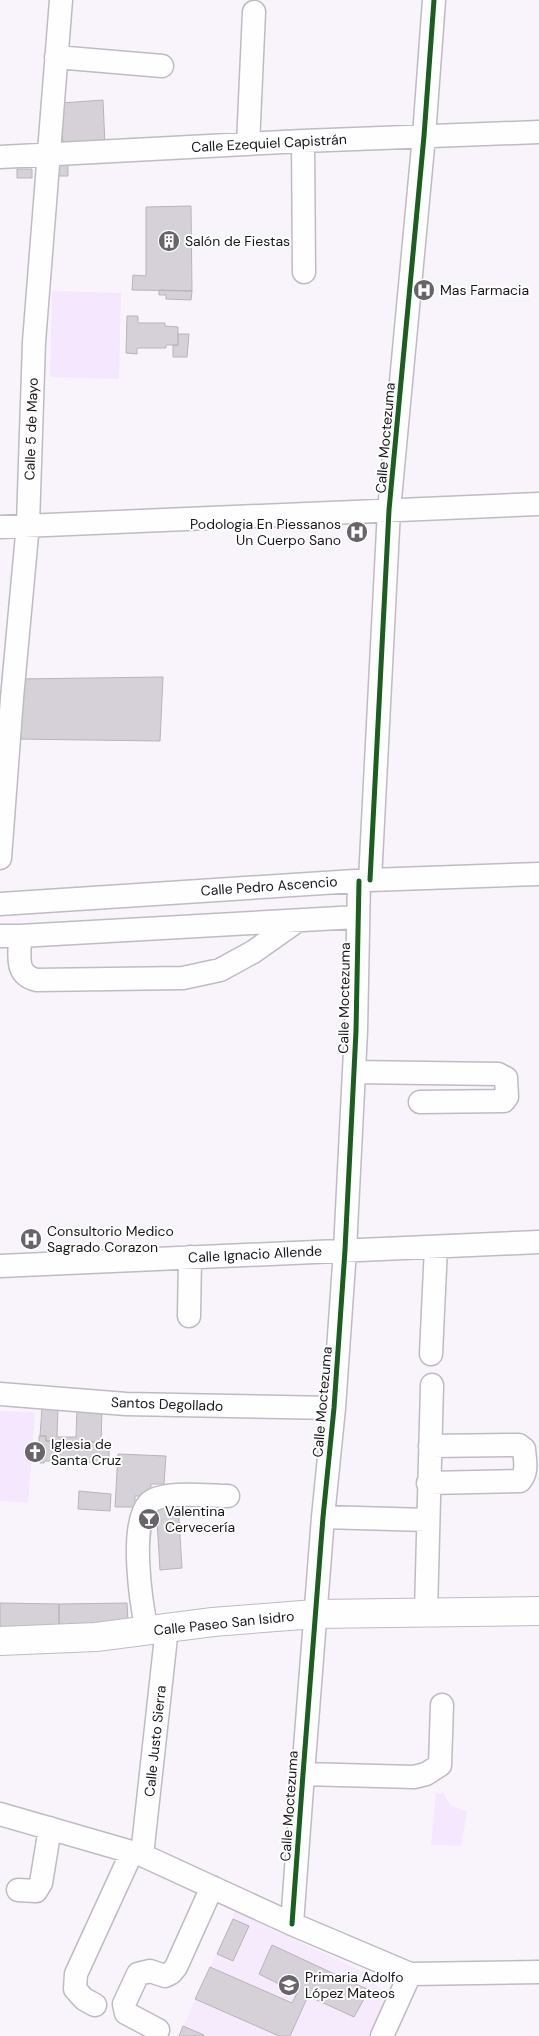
<svg xmlns="http://www.w3.org/2000/svg" width="539" height="2036" viewBox="0 0 539 2036" font-family="'DM Sans',sans-serif">
  <style>
    .built { fill: #f5ebfc }
    .green { fill: #f5e7fd }
    .building { fill: #d6d1d8; stroke: #b8b4ba }
    .lines { fill: none; stroke-linecap: round; stroke-linejoin: round }
    .minor-casing { stroke: #bfbbc2; stroke-width: 25 }
    .major-casing { stroke: #bfbbc2; stroke-width: 30 }
    .minor { stroke: #fefdff; stroke-width: 22 }
    .major { stroke: #fefdff; stroke-width: 28 }
    .cycleway-casing { stroke: #fff; stroke-width: 8 }
    .cycleway { stroke: #1b5e20; stroke-width: 5 }
    .labels { text-anchor: middle; stroke-width: 4; stroke-linejoin: round; paint-order: stroke }
    .street-label { font-size: 14px; fill: #1a161c; stroke: #fff }
    .poi-label { font-size: 14px; fill: #1a161c; stroke: #fff; text-anchor: start }
  </style>
  <rect width="100%" height="100%" fill="#f9f4fc"/>
  <!-- built -->
  <path class="built" d="M 235,1912 L 366,1973 L 388,1997 L 369,2036 L 179,2036 Z"/>
  <!-- green -->
  <path class="green" d="M 52,291 L 121,293 L 119,379 L 50,377 Z
    M 0,1411 L 35,1412 L 28,1503 L 0,1501 Z
    M 436,1793 L 444,1793 L 450,1805 L 467,1812 L 461,1846 L 431,1845 Z"/>
  <!-- building -->
  <path class="building" d="M 103,100 L 105,145 L 63,147 L 61,103 Z
    M 56,165 L 68,165 L 68,176 L 56,176 Z
    M 17,169 L 32,169 L 32,178 L 17,178 Z
    M 191,206 L 192,291 L 132,290 L 133,275 L 146,276 L 146,207 Z
    M 159,290 L 192,291 L 191,300 L 166,299 L 166,295 L 159,295 Z
    M 127,316 L 138,316 L 138,323 L 165,323 L 165,326 L 178,327 L 178,345 L 166,345 L 166,348 L 137,348 L 137,354 L 126,353 Z
    M 178,334 L 189,334 L 187,357 L 173,357 L 173,345 L 178,345 Z
    M 163,677 L 160,741 L 15,739 L 18,679 Z
    M 42,1407 L 58,1408 L 57,1437 L 76,1437 L 77,1408 L 102,1409 L 101,1442 L 46,1441 L 46,1436 L 40,1436 Z
    M 39,1436 L 46,1436 L 46,1441 L 109,1442 L 109,1463 L 44,1461 L 44,1463 L 40,1463 L 42,1444 L 39,1444 Z
    M 118,1454 L 166,1456 L 164,1484 L 151,1484 L 150,1496 L 135,1496 L 135,1507 L 115,1507 Z
    M 79,1491 L 111,1494 L 110,1511 L 78,1509 Z
    M 178,1503 L 182,1568 L 160,1570 L 156,1504 Z
    M 0,1603 L 59,1604 L 59,1628 L 0,1628 Z
    M 127,1603 L 128,1621 L 59,1628 L 59,1604 Z
    M 233,1919 L 249,1926 L 233,1961 L 217,1954 Z
    M 272,1945 L 369,1990 L 354,2017 L 308,1996 L 290,2036 L 279,2036 L 195,1999 L 210,1967 L 292,2003 L 297,1993 L 259,1974 Z
    M 183,2026 L 204,2035 L 203,2036 L 179,2036 Z"/>
  <g class="lines">
    <!-- minor casing -->
    <g class="minor-casing">
      <path id="minor" d="M 56,57 L 162,66
        M 303,141 L 304,272
        M 248,144 L 254,12
        M 0,157 L 303,141 L 539,132
        M 0,527 L 539,504
        M 0,858 L 12,698 L 28,524 L 34,342 L 61,0
        M 370,880 L 389,510 L 424,136 L 434,0
        M 0,904 L 370,880 L 539,874
        M 297,921 L 253,952 L 220,970 L 183,978 L 37,980 C 14,975 20,955 20,936 L 357,917
        M 0,936 L 20,936
        M 354,1072 L 498,1074 L 506,1078 L 507,1097 L 504,1101 L 420,1102
        M 0,1266 L 539,1242
        M 189,1316 L 190,1257
        M 431,1354 L 436,1247
        M 0,1394 L 126,1404 L 334,1408
        M 428,1483 L 520,1481 C 528,1472 525,1461 524,1449 L 519,1445 L 430,1446
        M 323,1517 L 427,1520
        M 426,1612 L 432,1385
        M 147,1631 C 141,1603 129,1524 149,1503 C 162,1490 211,1496 228,1496
        M 303,1774 L 414,1777 L 426,1774 L 440,1765 L 442,1705
        M 0,1814 L 142,1855 L 292,1924 L 410,1974 L 539,1972
        M 142,1855 L 167,1628
        M 18,1890 L 36,1891 L 41,1883 L 50,1828
        M 292,1924 L 303,1774 L 323,1517 L 334,1408 L 345,1250 L 356,1031 L 359,881
        M 95,2005 L 84,1999 L 75,1989 L 76,1974 L 132,1852
        M 158,2030 L 126,2013 L 124,2004 L 138,1974 L 150,1971 L 165,1976 L 171,1973 L 176,1967 L 212,1887
        M 382,2036 L 410,1974"/>
    </g>
    <!-- major casing -->
    <g class="major-casing">
      <path id="major" d="M 0,1641 L 96,1637 L 213,1622 L 315,1614 L 539,1611"/>
    </g>
    <!-- minor -->
    <use href="#minor" class="minor"/>
    <!-- major -->
    <use href="#major" class="major"/>
    <!-- cycleway casing -->
    <g class="cycleway-casing">
      <path id="cycleway" d="M 370,880 L 389,510 L 424,136 L 434,0
        M 292,1924 L 303,1774 L 323,1517 L 334,1408 L 345,1250 L 356,1031 L 359,881"/>
    </g>
    <!-- cycleway -->
    <use href="#cycleway" class="cycleway"/>
  </g>
  <!-- icons -->
  <defs>
    <g id="building-disc" transform="scale(1.125)"><circle r="9.5" fill="#68646a" stroke="#fff"/><path d="M-4-6H4V6H1V3H-1V6H-4ZM-2.5-4.3h1.7v1.8h-1.7ZM.8-4.3h1.7v1.8H.8ZM-2.5-1h1.7V.8h-1.7ZM.8-1h1.7V.8H.8Z" fill="#fff"/></g>
    <g id="hospital-disc" transform="scale(1.125)"><circle r="9.5" fill="#68646a" stroke="#fff"/><path d="M-5-5h3v3.5h4V-5h3V5h-3V1.5h-4V5h-3Z" fill="#fff"/></g>
    <g id="church-disc" transform="scale(1.125)"><circle r="9.5" fill="#68646a" stroke="#fff"/><path d="M-1.2-6h2.4v3.5h3.3v2.4h-3.3V6h-2.4V-.1h-3.3v-2.4h3.3Z" fill="#fff"/></g>
    <g id="bar-disc" transform="scale(1.125)"><circle r="9.5" fill="#68646a" stroke="#fff"/><path d="M-6-5H6L.8 .8V4.5H3.5V6h-7V4.5H-.8V.8Z" fill="#fff"/></g>
    <g id="school-disc" transform="scale(1.125)"><circle r="9.5" fill="#68646a" stroke="#fff"/><path d="M0-5L7-2L0 1L-7-2ZM-4 1L0 2.5L4 1V4Q0 6-4 4Z" fill="#fff"/></g>
  </defs>
  <g fill-rule="evenodd">
    <use href="#building-disc" x="169" y="241"/>
    <use href="#hospital-disc" x="424" y="290"/>
    <use href="#hospital-disc" x="357" y="532"/>
    <use href="#hospital-disc" x="31" y="1239"/>
    <use href="#church-disc" x="35" y="1452"/>
    <use href="#bar-disc" x="149" y="1519"/>
    <use href="#school-disc" x="289" y="1985"/>
  </g>
  <g class="labels">
    <!-- street labels -->
    <g class="street-label">
      <text transform="translate(269 143) rotate(-3)" y="5">Calle Ezequiel Capistrán</text>
      <text transform="translate(31 429) rotate(-88)" y="5">Calle 5 de Mayo</text>
      <text transform="translate(385 438) rotate(-85)" y="5">Calle Moctezuma</text>
      <text transform="translate(269 886) rotate(-4)" y="5">Calle Pedro Ascencio</text>
      <text transform="translate(344 998) rotate(-89)" y="5">Calle Moctezuma</text>
      <text transform="translate(255 1254) rotate(-3)" y="5">Calle Ignacio Allende</text>
      <text transform="translate(322 1402) rotate(-85)" y="5">Calle Moctezuma</text>
      <text transform="translate(167 1404) rotate(2)" y="5">Santos Degollado</text>
      <text transform="translate(224 1623) rotate(-6)" y="5">Calle Paseo San Isidro</text>
      <text transform="translate(155 1741) rotate(-84)" y="5">Calle Justo Sierra</text>
      <text transform="translate(289 1806) rotate(-86)" y="5">Calle Moctezuma</text>
    </g>
    <!-- poi labels -->
    <g class="poi-label">
      <text x="185" y="246">Salón de Fiestas</text>
      <text x="440" y="295">Mas Farmacia</text>
      <text x="341" y="529" text-anchor="end">Podologia En Piessanos<tspan x="341" dy="16">Un Cuerpo Sano</tspan></text>
      <text x="47" y="1236">Consultorio Medico<tspan x="47" dy="16">Sagrado Corazon</tspan></text>
      <text x="51" y="1449">Iglesia de<tspan x="51" dy="16">Santa Cruz</tspan></text>
      <text x="165" y="1516">Valentina<tspan x="165" dy="16">Cervecería</tspan></text>
      <text x="305" y="1982">Primaria Adolfo<tspan x="305" dy="16">López Mateos</tspan></text>
    </g>
  </g>
</svg>
